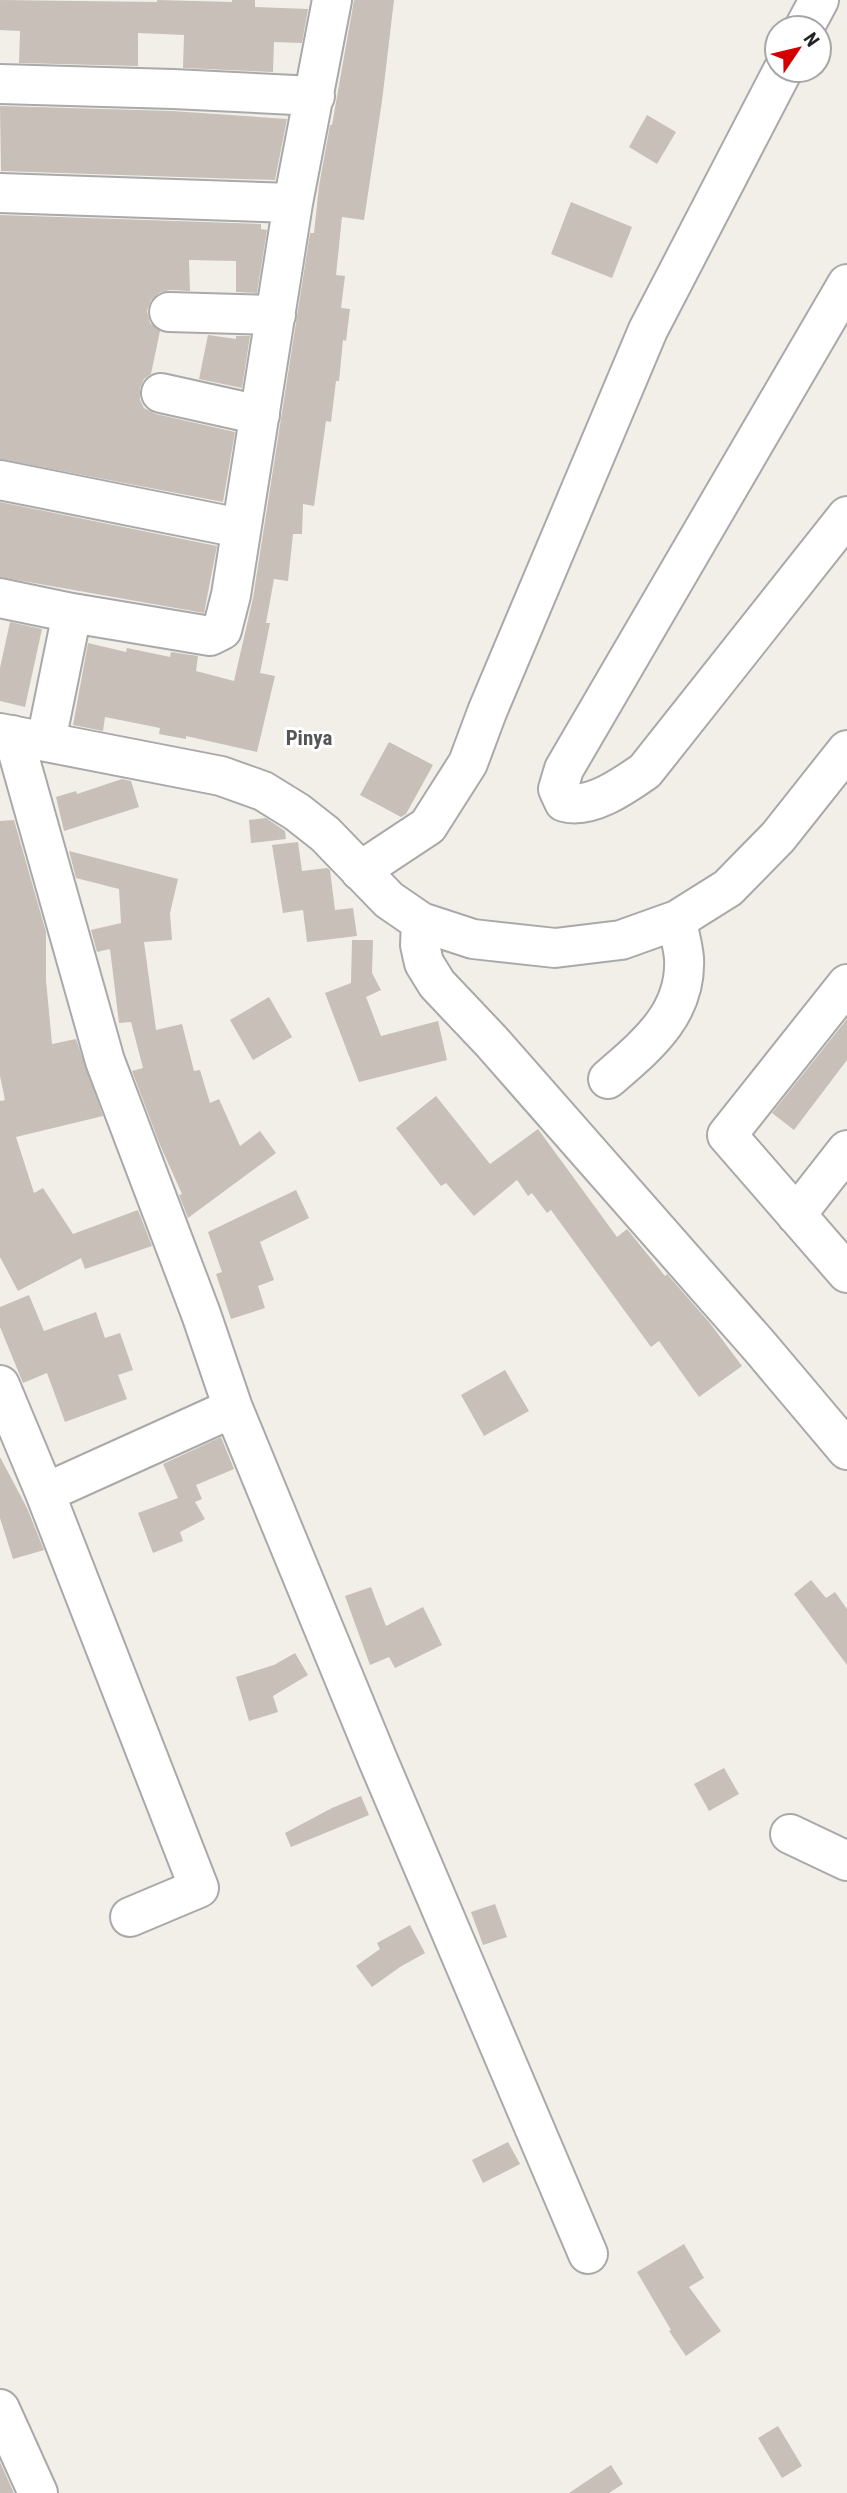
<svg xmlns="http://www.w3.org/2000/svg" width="847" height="2493" viewBox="0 0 847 2493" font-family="'Roboto Condensed',sans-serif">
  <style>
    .building { fill: #c7bfb8 }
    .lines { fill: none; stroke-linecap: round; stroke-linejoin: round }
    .minor-casing { stroke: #a9a9a9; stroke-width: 42 }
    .minor { stroke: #fff; stroke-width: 38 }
    .labels { text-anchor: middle; stroke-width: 6; stroke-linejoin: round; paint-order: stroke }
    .neighbourhood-label { font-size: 21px; font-weight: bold; fill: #555; stroke: #fff }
  </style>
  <rect width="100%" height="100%" fill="#f2efe9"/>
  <!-- building -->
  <path class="building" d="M 0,0 L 157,2 L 157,0 L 232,2 L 232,0 L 255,0 L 255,7 L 308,9 L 302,43 L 274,42 L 273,72 L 183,68 L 184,35 L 138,33 L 138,66 L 19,63 L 20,31 L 0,30 Z
    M 354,0 L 394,0 L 382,101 L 364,220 L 342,217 L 336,275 L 345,276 L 341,308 L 350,309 L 346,341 L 343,340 L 339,381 L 336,381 L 331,422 L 326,421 L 314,506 L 303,504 L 302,534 L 293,534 L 288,581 L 274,579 L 266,623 L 270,623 L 260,673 L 275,676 L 257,752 L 186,736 L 186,739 L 159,734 L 160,728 L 105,717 L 103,731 L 73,725 L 88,643 L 126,652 L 127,648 L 170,657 L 171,652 L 198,656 L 196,671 L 234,681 L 253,598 L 310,233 L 314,233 L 319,186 L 330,125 L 332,125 Z
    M 0,106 L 172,111 L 287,119 L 275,180 L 1,171 Z
    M 647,115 L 676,132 L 657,164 L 629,147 Z
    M 571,202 L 632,227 L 612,278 L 551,254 Z
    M 0,215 L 261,224 L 261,229 L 267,230 L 257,293 L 236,292 L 236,261 L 189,260 L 190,291 L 170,290 L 159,293 L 151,300 L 147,311 L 150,323 L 160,331 L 151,374 L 144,379 L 140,388 L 140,400 L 144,408 L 156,414 L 235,432 L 223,502 L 0,459 Z
    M 208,335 L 236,339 L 236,336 L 250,336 L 242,388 L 199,379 Z
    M 0,502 L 217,546 L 204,613 L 0,577 Z
    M 10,622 L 42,629 L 25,707 L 0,701 L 0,668 Z
    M 389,742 L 433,765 L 406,814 L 401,817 L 360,795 Z
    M 122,779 L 131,781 L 139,807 L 64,831 L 56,797 L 76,791 L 77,794 Z
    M 266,818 L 285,831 L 286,839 L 251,843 L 249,820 Z
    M 14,820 L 46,932 L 46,980 L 52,1044 L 76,1039 L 103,1116 L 16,1137 L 34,1193 L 43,1188 L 73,1234 L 138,1210 L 152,1246 L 85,1269 L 81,1258 L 18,1291 L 0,1257 L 0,1101 L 5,1100 L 0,1076 L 0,821 Z
    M 298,842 L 302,871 L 327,868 L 330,870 L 335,910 L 353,908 L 357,936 L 307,942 L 303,910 L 283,913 L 272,845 Z
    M 69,851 L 178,879 L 170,913 L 172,940 L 144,942 L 156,1030 L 182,1024 L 194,1071 L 200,1070 L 210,1103 L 219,1099 L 240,1146 L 260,1131 L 276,1153 L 188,1218 L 179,1195 L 182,1194 L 160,1145 L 132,1071 L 143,1068 L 131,1022 L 119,1023 L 110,949 L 97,952 L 91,930 L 121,923 L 119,889 L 76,878 Z
    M 352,940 L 373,940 L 372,973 L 381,990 L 366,997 L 381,1036 L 438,1021 L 447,1060 L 359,1082 L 325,993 L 351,983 Z
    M 269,997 L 292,1037 L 253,1060 L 230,1020 Z
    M 847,1019 L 847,1060 L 794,1130 L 772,1113 Z
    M 436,1096 L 490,1164 L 538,1129 L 617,1237 L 627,1229 L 665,1276 L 667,1274 L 709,1322 L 742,1366 L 699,1397 L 659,1341 L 651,1347 L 551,1210 L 547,1213 L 532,1193 L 528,1196 L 517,1180 L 474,1216 L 446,1183 L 441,1186 L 396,1128 Z
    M 296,1190 L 309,1218 L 260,1242 L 274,1280 L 258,1286 L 265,1308 L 231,1319 L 216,1274 L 222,1272 L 208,1232 Z
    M 29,1295 L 44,1331 L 96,1312 L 105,1338 L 120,1333 L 133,1370 L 118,1375 L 127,1399 L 65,1422 L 47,1373 L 23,1383 L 0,1327 L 0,1307 Z
    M 505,1370 L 529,1411 L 484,1436 L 461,1395 Z
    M 221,1437 L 234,1469 L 196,1485 L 202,1499 L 195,1502 L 205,1519 L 180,1532 L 183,1541 L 153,1553 L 138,1513 L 178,1498 L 163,1464 Z
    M 0,1457 L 27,1508 L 44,1550 L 13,1559 L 0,1518 Z
    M 811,1580 L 826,1598 L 835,1592 L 847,1609 L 847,1665 L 794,1594 Z
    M 371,1587 L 386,1626 L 423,1607 L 442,1645 L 395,1668 L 389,1657 L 370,1665 L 345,1596 Z
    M 295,1653 L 308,1675 L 273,1696 L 278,1712 L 249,1721 L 236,1677 L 274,1665 Z
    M 724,1768 L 739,1794 L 709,1811 L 694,1784 Z
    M 361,1796 L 369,1815 L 291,1847 L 285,1833 L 332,1808 Z
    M 495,1904 L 507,1937 L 483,1945 L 471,1912 Z
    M 410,1925 L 425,1953 L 400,1967 L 372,1987 L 356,1966 L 380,1949 L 377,1943 Z
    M 508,2142 L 520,2164 L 483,2183 L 472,2160 Z
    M 684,2244 L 704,2278 L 689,2287 L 721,2331 L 686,2356 L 669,2331 L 671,2330 L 637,2272 Z
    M 778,2426 L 802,2466 L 782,2478 L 758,2438 Z
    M 0,2462 L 14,2493 L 0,2493 Z
    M 611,2465 L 623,2484 L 609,2493 L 569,2493 Z"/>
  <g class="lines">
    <!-- minor casing -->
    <g class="minor-casing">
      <path id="minor" d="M 804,28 L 819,0
        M 0,84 L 173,89 L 315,96
        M 0,193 L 293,203
        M 847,284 L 564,769 L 558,789 L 564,802 C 590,810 625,785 645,771 L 847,516
        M 169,312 L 276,315
        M 161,393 L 260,415
        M 0,480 L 240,528
        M 0,598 L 72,613 L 210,636 L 222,630 L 231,595 L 293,203 L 332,0
        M 0,733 L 221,776 L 263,791 L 297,812 L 325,834 L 389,900 L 421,922 L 473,939 L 555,948 L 621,940 L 677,920 L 728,888 L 778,837 L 847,750
        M 13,735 L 105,1061 L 201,1314 L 233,1408 L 377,1758 L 588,2254
        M 46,741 L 72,613
        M 360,871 L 428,826 L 468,763 L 487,712 L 648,330 L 783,70
        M 421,922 L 420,945 L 424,963 L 437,984 L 491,1041 L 761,1348 L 847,1450
        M 847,984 L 727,1135 L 847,1273
        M 608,1079 C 646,1046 687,1014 684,958 C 683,946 679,933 677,920
        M 796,1215 L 847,1150
        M 0,1385 L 45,1493 L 199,1888 L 130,1917
        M 45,1493 L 233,1408
        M 790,1834 L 847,1861
        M 0,2409 L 38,2493"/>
    </g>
    <!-- minor -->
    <use href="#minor" class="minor"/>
  </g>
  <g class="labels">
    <!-- neighbourhood labels -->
    <g class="neighbourhood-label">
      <text x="309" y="745">Pinya</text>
    </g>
  </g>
  <!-- north arrow -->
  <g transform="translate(798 49) rotate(55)"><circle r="33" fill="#ffffff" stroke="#a7a7a7" stroke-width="2"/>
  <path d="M0-5L12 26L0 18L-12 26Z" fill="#d40000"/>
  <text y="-10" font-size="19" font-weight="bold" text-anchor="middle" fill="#222222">N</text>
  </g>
</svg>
